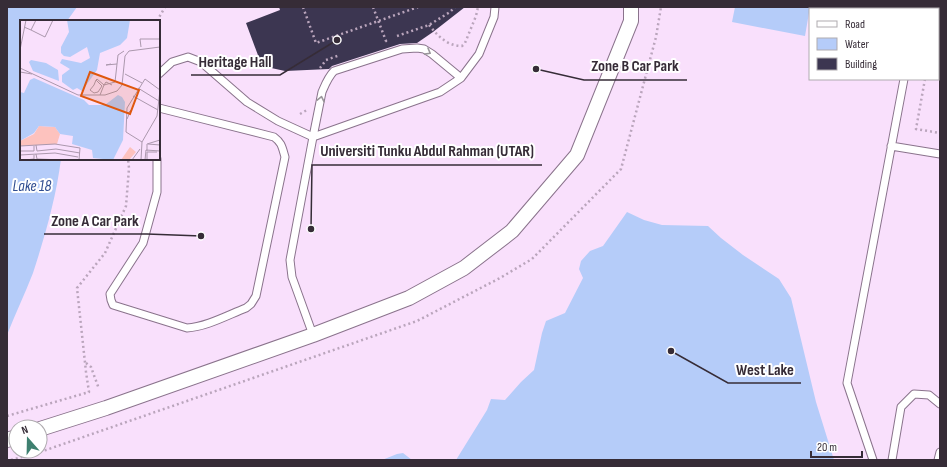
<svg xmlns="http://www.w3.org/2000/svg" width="947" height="467" viewBox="0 0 947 467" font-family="'Sofia Sans Condensed',sans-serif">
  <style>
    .water { fill: #b5ccf9 }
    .building { fill: #3c3651 }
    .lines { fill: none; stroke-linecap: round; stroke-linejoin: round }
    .lane-casing { stroke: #8a738c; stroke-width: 9 }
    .street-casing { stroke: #8a738c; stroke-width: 16 }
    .path { stroke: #baa5bc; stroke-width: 2.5; stroke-dasharray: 2 3; stroke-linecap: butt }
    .lane { stroke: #fff; stroke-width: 7 }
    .street { stroke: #fff; stroke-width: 14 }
    .oneway { stroke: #9a969b }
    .labels { text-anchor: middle; stroke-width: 4; stroke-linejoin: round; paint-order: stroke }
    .water-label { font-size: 16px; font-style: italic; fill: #304d90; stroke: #fff }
    .inset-road { fill: none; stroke: #ab98ad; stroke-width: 1 }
    .view { fill: #df570e; fill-opacity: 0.15; stroke: #df570e; stroke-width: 2 }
    .inset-edge { fill: none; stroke: #362c37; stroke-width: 2 }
    .leader { fill: none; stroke: #362c37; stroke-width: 1.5 }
    .callout-dot { fill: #362c37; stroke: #fff; stroke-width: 1.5 }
    .callout-label { font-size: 16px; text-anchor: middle; font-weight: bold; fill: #362c37; stroke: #fff; stroke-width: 4; stroke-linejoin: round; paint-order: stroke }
  </style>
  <rect width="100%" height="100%" fill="#f9e0fc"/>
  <!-- water -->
  <path class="water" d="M 7,7 L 77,7 L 67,21 L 21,21 L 21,159 L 61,159 C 56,198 45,236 33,273 C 25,294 15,314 7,335 Z
    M 735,7 L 810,7 L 805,36 L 732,22 Z
    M 627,212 L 644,220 L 662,225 L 708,226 L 721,238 L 743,255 L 779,279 L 791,298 L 816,402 L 834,460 L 456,460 L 487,410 L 491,399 L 505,400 L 521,382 L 534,370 L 542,333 L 546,321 L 565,313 L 583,278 L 579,269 L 581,261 L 590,251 L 603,246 Z
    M 403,453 L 412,460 L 382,460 L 397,454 Z"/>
  <!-- building -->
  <path class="building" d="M 279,7 L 465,7 L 433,32 L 417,43 L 400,44 L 332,66 L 329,69 L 285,71 L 262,66 L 246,23 L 280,10 Z"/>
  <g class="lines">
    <!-- lane casing -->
    <g class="lane-casing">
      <path id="lane" d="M 917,9 L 917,7
        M 159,74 L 172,62 L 188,57 L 201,62 L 247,102 L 278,121 L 313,137 L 322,92 C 325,85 328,77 334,71 L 402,49 L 417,48 L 424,49 L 432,54 L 461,78
        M 891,146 L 940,154
        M 157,159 L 157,192 L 143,243 L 110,294 L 111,300 L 113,305 L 187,328 C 206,327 228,315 246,308 L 251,304 L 256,296 L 285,157 C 282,147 282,143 274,137 L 159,108
        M 313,335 L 292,277 L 290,260 L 313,137 L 440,92 L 461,78 L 479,54 L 494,17 L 495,7
        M 873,460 L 847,383 L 904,79
        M 892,460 L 901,407 L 914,394 L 929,395 L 940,404
        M 938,460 L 940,452"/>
    </g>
    <!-- street casing -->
    <g class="street-casing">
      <path id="street" d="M 40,429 L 106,408 L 313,335 L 409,298 L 464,268 L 512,231 L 577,155 L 631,21 L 631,7
        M 7,440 L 16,437"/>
    </g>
    <!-- path -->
    <path class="path" d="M 303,7 L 316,43 L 418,7
      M 373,7 L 386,41 L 385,41
      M 937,9 L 938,7
      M 157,21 L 165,7
      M 429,25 C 438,36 447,46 462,46 L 465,43 L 476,16 L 478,7
      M 397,36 L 429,25 L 450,12 L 455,7
      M 320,68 L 326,60 L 340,55
      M 925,79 L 916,129 L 940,133
      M 300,114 L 307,110
      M 86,363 L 91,367 L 99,389
      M 7,416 L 89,392 L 86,372 L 77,288 L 105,253 L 126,206 L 129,168 L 128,159
      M 11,460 L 46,450 L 417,321 L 500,278 L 532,259 L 621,169 L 656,37 L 661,7"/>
    <!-- lane -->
    <use href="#lane" class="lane"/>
    <!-- street -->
    <use href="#street" class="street"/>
  </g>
  <!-- one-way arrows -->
  <defs><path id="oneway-chevron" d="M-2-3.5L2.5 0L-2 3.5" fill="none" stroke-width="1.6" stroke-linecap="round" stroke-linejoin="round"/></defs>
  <g class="oneway">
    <use href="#oneway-chevron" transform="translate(428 52) rotate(29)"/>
    <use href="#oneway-chevron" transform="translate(321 99) rotate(-78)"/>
  </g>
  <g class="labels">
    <!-- water labels -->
    <g class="water-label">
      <text x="32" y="191">Lake 18</text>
    </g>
  </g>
  <!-- overview -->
  <g transform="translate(20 20)">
    <rect width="140" height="140" fill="#f9e0fc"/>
    <path d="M 19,106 L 35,107 L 40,114 L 37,124 L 0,126 L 0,121 L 14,114 ZM 110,127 L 116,132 L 109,140 L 101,140 Z" fill="#fdc2be"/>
    <path d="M 47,0 L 110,0 L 107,18 L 100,25 L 80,33 L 77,50 L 62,71 L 57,68 L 53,70 L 42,62 L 42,55 L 50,49 L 40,43 L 42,39 L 61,43 L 70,38 L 67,27 L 50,37 L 44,36 L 41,33 L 41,27 L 49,12 ZM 11,40 L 26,43 L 38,50 L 39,61 L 13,51 L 9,42 ZM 14,58 L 64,80 L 69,85 L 85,85 L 98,75 L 102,77 L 105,82 L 103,120 L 93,140 L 73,138 L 72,130 L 52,124 L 53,116 L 40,114 L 35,107 L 19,106 L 14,113 L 0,121 L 0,72 L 4,73 L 10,60 Z" fill="#b5ccf9"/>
    <path class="inset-road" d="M 4,7 L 11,10 L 16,0M 11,10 L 25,17 L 33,0M 121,27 L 120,19 L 140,19M 0,30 L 6,0M 91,44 L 86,45 L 97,44M 0,48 L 58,75 L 85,75 L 97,71 L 102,65 L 105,36 L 109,31 L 140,27M 0,52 L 12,54M 105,54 L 122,63M 76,60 L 82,66 L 78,72 L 74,73 L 70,70 L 74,65 L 76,60 L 77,59 L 84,65 L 86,62 L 92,65M 118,68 L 139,81M 80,75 L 84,65 L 95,62 L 98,35 L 104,31M 113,76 L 138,90M 107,99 L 111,90 L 107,94M 128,124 L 140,125M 16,125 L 17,131 L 36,129 L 60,133M 0,126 L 35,124 L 60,128 L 59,140M 0,131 L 14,131 L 14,126M 127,131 L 127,124 L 140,120M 16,134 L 17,139 L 44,140M 0,135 L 35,133 L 58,137M 5,140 L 14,139 L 14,135M 112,140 L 120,129M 121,140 L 122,122 L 137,96 L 140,70 L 125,59 L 107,88 L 106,112 L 122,122M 125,140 L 126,130 L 140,131M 127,140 L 127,132 L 137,132"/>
    <path class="view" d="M 70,52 L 119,70 L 110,94 L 61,76 Z"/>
    <rect width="140" height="140" class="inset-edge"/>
  </g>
  <!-- callouts -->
  <path class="leader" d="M337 40L280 75H191M536 69L584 80H687M311 229L312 165H542M201 236L147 234H44M671 351L728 383H801"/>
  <g class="callout-dot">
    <circle cx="337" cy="40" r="4"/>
    <circle cx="536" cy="69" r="4"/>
    <circle cx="311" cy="229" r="4"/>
    <circle cx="201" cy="236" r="4"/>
    <circle cx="671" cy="351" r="4"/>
  </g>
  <g class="callout-label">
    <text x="235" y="67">Heritage Hall</text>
    <text x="635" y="71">Zone B Car Park</text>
    <text x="427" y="156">Universiti Tunku Abdul Rahman (UTAR)</text>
    <text x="95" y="226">Zone A Car Park</text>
    <text x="765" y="375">West Lake</text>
  </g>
  <!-- border -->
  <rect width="947" height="467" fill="none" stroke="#362c37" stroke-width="16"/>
  <!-- legend -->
  <rect x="809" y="8" width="130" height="72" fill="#ffffff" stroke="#afabaf"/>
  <rect x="817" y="21" width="20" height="6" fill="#ffffff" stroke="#afabaf"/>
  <text x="845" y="28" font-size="12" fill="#362c37">Road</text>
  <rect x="817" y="38" width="20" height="12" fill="#b5ccf9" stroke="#afabaf"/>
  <text x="845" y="48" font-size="12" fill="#362c37">Water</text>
  <rect x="817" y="58" width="20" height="12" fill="#3c3651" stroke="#afabaf"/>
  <text x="845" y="68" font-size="12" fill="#362c37">Building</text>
  <!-- north arrow -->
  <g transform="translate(28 439) rotate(340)"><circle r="19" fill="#ffffff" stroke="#afabaf"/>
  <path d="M0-3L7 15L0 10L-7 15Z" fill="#3e8070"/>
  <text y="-6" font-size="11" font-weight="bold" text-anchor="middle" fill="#362c37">N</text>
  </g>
  <!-- scale -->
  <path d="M811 451v6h51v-6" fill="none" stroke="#362c37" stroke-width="2"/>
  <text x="817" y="451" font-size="12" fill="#362c37" stroke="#ffffff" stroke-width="3" paint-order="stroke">20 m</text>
</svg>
